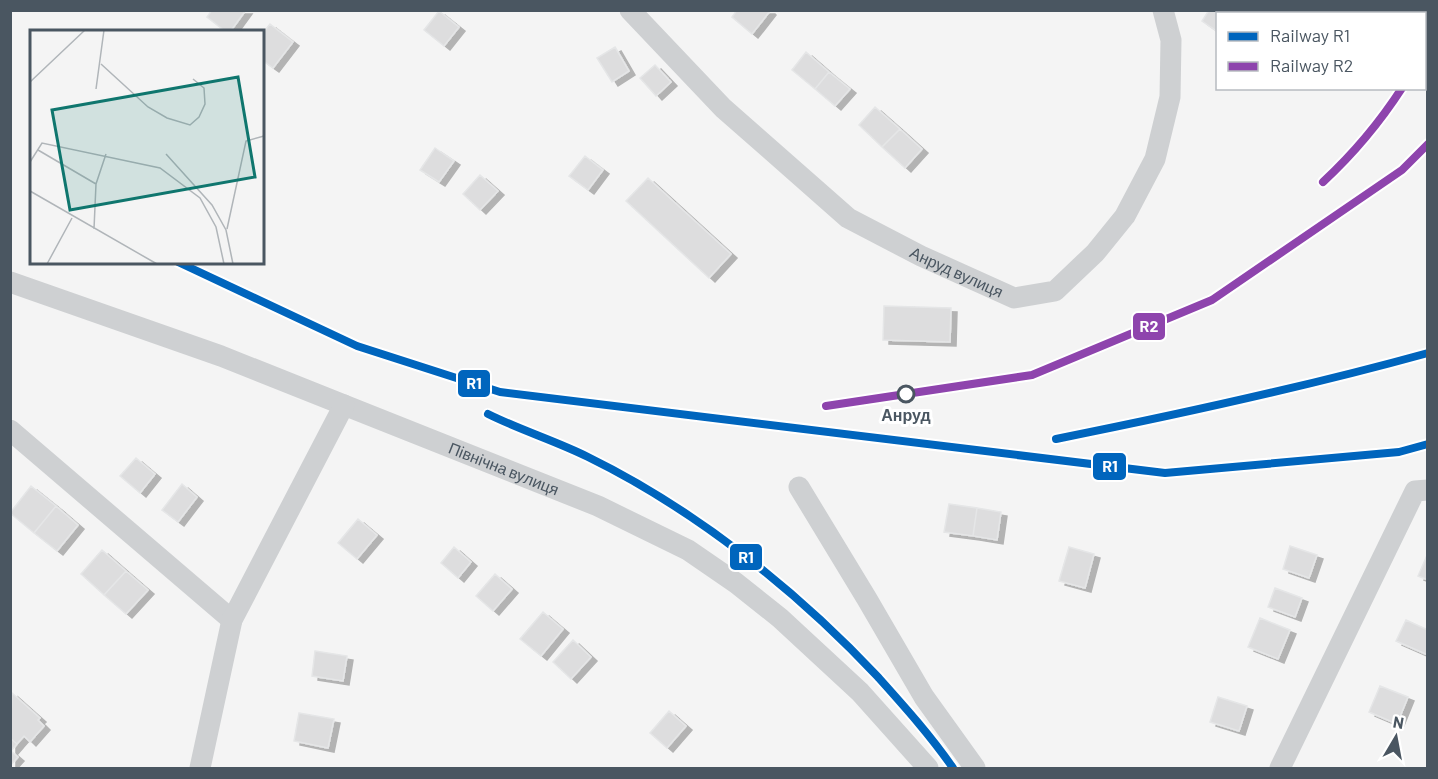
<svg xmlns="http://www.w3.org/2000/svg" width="1438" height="779" viewBox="0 0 1438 779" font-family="Barlow,sans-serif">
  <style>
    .building { fill: #ddddde; stroke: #e5e6e7; stroke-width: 1.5; filter: url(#shadow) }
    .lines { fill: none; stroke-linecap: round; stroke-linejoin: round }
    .street { stroke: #ced0d2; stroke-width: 21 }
    .rail-1-casing { stroke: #fff; stroke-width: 12 }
    .rail-2-casing { stroke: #fff; stroke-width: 12 }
    .rail-1 { stroke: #0065bd; stroke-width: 8 }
    .rail-2 { stroke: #8e44ad; stroke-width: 8 }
    .stop-dot { fill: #fff; stroke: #4a5661; stroke-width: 3 }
    .labels { text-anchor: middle; stroke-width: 6; stroke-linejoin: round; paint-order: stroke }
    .street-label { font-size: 16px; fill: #4a5661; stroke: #fff }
    .stop-label { font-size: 16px; font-weight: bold; fill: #4a5661; stroke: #fff }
    .inset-road { fill: none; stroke: #b0b5b9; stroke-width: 1.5 }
    .view { fill: #0f766e; fill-opacity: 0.15; stroke: #0f766e; stroke-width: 3 }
    .inset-edge { fill: none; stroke: #4a5661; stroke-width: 3 }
    .line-badge { stroke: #fff; stroke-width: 2 }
    .badge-label { font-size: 16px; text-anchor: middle; font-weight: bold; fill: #fff }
  </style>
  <defs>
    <filter id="shadow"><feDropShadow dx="6" dy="4" stdDeviation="0" flood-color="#0004"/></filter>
  </defs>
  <rect width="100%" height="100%" fill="#f4f4f4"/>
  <!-- building -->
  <path class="building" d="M 212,10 L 246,10 L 230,32 L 226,32 L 207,17 Z
    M 737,10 L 769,10 L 770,11 L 752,34 L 732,17 Z
    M 1209,10 L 1281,10 L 1286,14 L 1218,14 L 1218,32 L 1202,21 Z
    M 439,11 L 459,27 L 444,46 L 424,30 Z
    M 270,24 L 293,42 L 273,68 L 262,60 L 262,34 Z
    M 615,47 L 629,71 L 612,82 L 597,58 Z
    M 806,52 L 829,72 L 815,89 L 792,70 Z
    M 655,65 L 671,82 L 656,96 L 640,78 Z
    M 829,72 L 850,89 L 835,106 L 815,89 Z
    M 875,107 L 900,129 L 882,147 L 859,125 Z
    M 900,129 L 922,149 L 905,168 L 882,147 Z
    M 435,148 L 454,161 L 439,182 L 420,170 Z
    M 585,156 L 603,170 L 588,190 L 569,176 Z
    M 480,175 L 498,191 L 480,210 L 463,194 Z
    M 648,178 L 731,254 L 709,278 L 626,201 Z
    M 884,306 L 951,308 L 950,342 L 883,340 Z
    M 136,458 L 155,474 L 140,493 L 120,476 Z
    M 182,484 L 197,497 L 178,522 L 162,510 Z
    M 31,486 L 56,506 L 34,533 L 10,513 Z
    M 949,504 L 977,508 L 973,536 L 944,532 Z
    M 56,506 L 78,525 L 57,551 L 34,533 Z
    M 977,508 L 1001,512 L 997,540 L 973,536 Z
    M 358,519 L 377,535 L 357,559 L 338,543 Z
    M 1290,546 L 1317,555 L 1309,578 L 1283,569 Z
    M 454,547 L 471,562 L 458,578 L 441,563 Z
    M 1069,547 L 1094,554 L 1085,588 L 1059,581 Z
    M 102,550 L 126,571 L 104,595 L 81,574 Z
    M 1428,553 L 1428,580 L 1418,576 Z
    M 126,571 L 148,590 L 126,614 L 104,595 Z
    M 495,574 L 512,589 L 493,611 L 476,596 Z
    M 1275,588 L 1302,598 L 1295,617 L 1268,607 Z
    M 543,612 L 563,629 L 541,656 L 520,639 Z
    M 1260,618 L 1290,630 L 1278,659 L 1248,647 Z
    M 1406,620 L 1428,630 L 1428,655 L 1396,641 Z
    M 573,640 L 591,657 L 571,679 L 553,662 Z
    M 315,651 L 347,656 L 343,681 L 312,676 Z
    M 1380,686 L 1408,697 L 1397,724 L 1369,712 Z
    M 12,693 L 40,718 L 38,720 L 44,726 L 30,742 L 24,736 L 17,744 L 10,738 Z
    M 1218,697 L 1247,706 L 1239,731 L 1210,722 Z
    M 669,711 L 686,726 L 667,748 L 650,733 Z
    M 299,713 L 334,719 L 328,748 L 294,741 Z
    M 10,738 L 17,744 L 11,751 L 18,757 L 10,766 Z"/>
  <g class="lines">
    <!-- street -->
    <g class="street">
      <path id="s1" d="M 630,10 L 723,108 L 848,218 L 921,256 L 1014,298 L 1055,291 L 1095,253 L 1125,216 L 1155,159 L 1170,97 L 1171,40 L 1163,10"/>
      <path id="s2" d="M 10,282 L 221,356 L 344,405 L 598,506 L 688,550 L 736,583 L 780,618 L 860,692 L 928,768"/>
      <path d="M 10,430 L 232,620"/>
      <path d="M 799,487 L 867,599 L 924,697 L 975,768"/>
      <path d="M 200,768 L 232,620 L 344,405"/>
      <path d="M 1280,768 L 1415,491 L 1428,490"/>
    </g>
    <!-- rail-1 casing -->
    <g class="rail-1-casing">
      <path id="rail-1" d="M 178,262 L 357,346 L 500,392 L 1165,473 L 1399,452 L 1428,444
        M 488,414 C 520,430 556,441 588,457 C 696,510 796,590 878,677 C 904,706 931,736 953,768
        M 1056,439 C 1181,414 1305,387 1428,353"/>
    </g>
    <!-- rail-2 casing -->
    <g class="rail-2-casing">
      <path id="rail-2" d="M 1323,182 C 1352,155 1380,122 1402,88
        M 826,406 L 1032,375 L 1212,300 L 1402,170 L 1428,144"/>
    </g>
    <!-- rail-1 -->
    <use href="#rail-1" class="rail-1"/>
    <!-- rail-2 -->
    <use href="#rail-2" class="rail-2"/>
  </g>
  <!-- markers -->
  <circle class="stop-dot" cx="906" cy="394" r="8"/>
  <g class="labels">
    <!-- street labels -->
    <g class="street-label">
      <text dy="6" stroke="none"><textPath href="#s1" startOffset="423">Анруд вулиця</textPath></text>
      <text dy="6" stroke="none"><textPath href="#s2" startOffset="528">Північна вулиця</textPath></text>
    </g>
    <!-- stop labels -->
    <g class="stop-label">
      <text x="906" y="421">Анруд</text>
    </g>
  </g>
  <!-- overview -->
  <g transform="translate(30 30)">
    <rect width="234" height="234" fill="#f4f4f4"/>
    <path class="inset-road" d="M 71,34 L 118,77 L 137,88 L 160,95 L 169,87 L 175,74 L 174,58 L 163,49M 0,52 L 55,0M 66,59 L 74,0M 8,120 L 66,154M 136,124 L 182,175 L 196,200 L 203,234M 0,132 L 12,113 L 130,138 L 170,168 L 186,197 L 194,234M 0,161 L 127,234M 64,199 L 66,154 L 76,124M 197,199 L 216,111 L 234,106M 17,234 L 42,188"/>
    <path class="view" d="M 208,47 L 225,147 L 40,180 L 22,80 Z"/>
    <rect width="234" height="234" class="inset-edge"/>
  </g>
  <g class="line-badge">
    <rect x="1132" y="312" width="34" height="29" rx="6" fill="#8e44ad"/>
    <rect x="457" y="369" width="34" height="29" rx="6" fill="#0065bd"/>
    <rect x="1092" y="452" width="35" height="29" rx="6" fill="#0065bd"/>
    <rect x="729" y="543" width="34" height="28" rx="6" fill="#0065bd"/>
  </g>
  <g class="badge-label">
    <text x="1149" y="332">R2</text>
    <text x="474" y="389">R1</text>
    <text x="1110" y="472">R1</text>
    <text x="746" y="563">R1</text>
  </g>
  <!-- border -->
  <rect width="1438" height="779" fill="none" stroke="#4a5661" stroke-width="24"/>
  <!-- legend -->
  <rect x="1216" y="12" width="210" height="78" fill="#ffffff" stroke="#b7bbc0" stroke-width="1.5"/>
  <rect x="1228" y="32" width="30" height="9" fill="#0065bd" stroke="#b7bbc0" stroke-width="1.5"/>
  <text x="1270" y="42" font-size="18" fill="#4a5661">Railway R1</text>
  <rect x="1228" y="62" width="30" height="9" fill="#8e44ad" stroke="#b7bbc0" stroke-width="1.5"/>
  <text x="1270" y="72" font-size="18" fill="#4a5661">Railway R2</text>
  <!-- north arrow -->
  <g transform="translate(1396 737) rotate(10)" stroke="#ffffff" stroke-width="4.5" paint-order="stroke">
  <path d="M0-4.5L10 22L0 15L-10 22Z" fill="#4a5661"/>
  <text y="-9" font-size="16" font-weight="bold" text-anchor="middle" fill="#4a5661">N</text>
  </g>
</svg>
